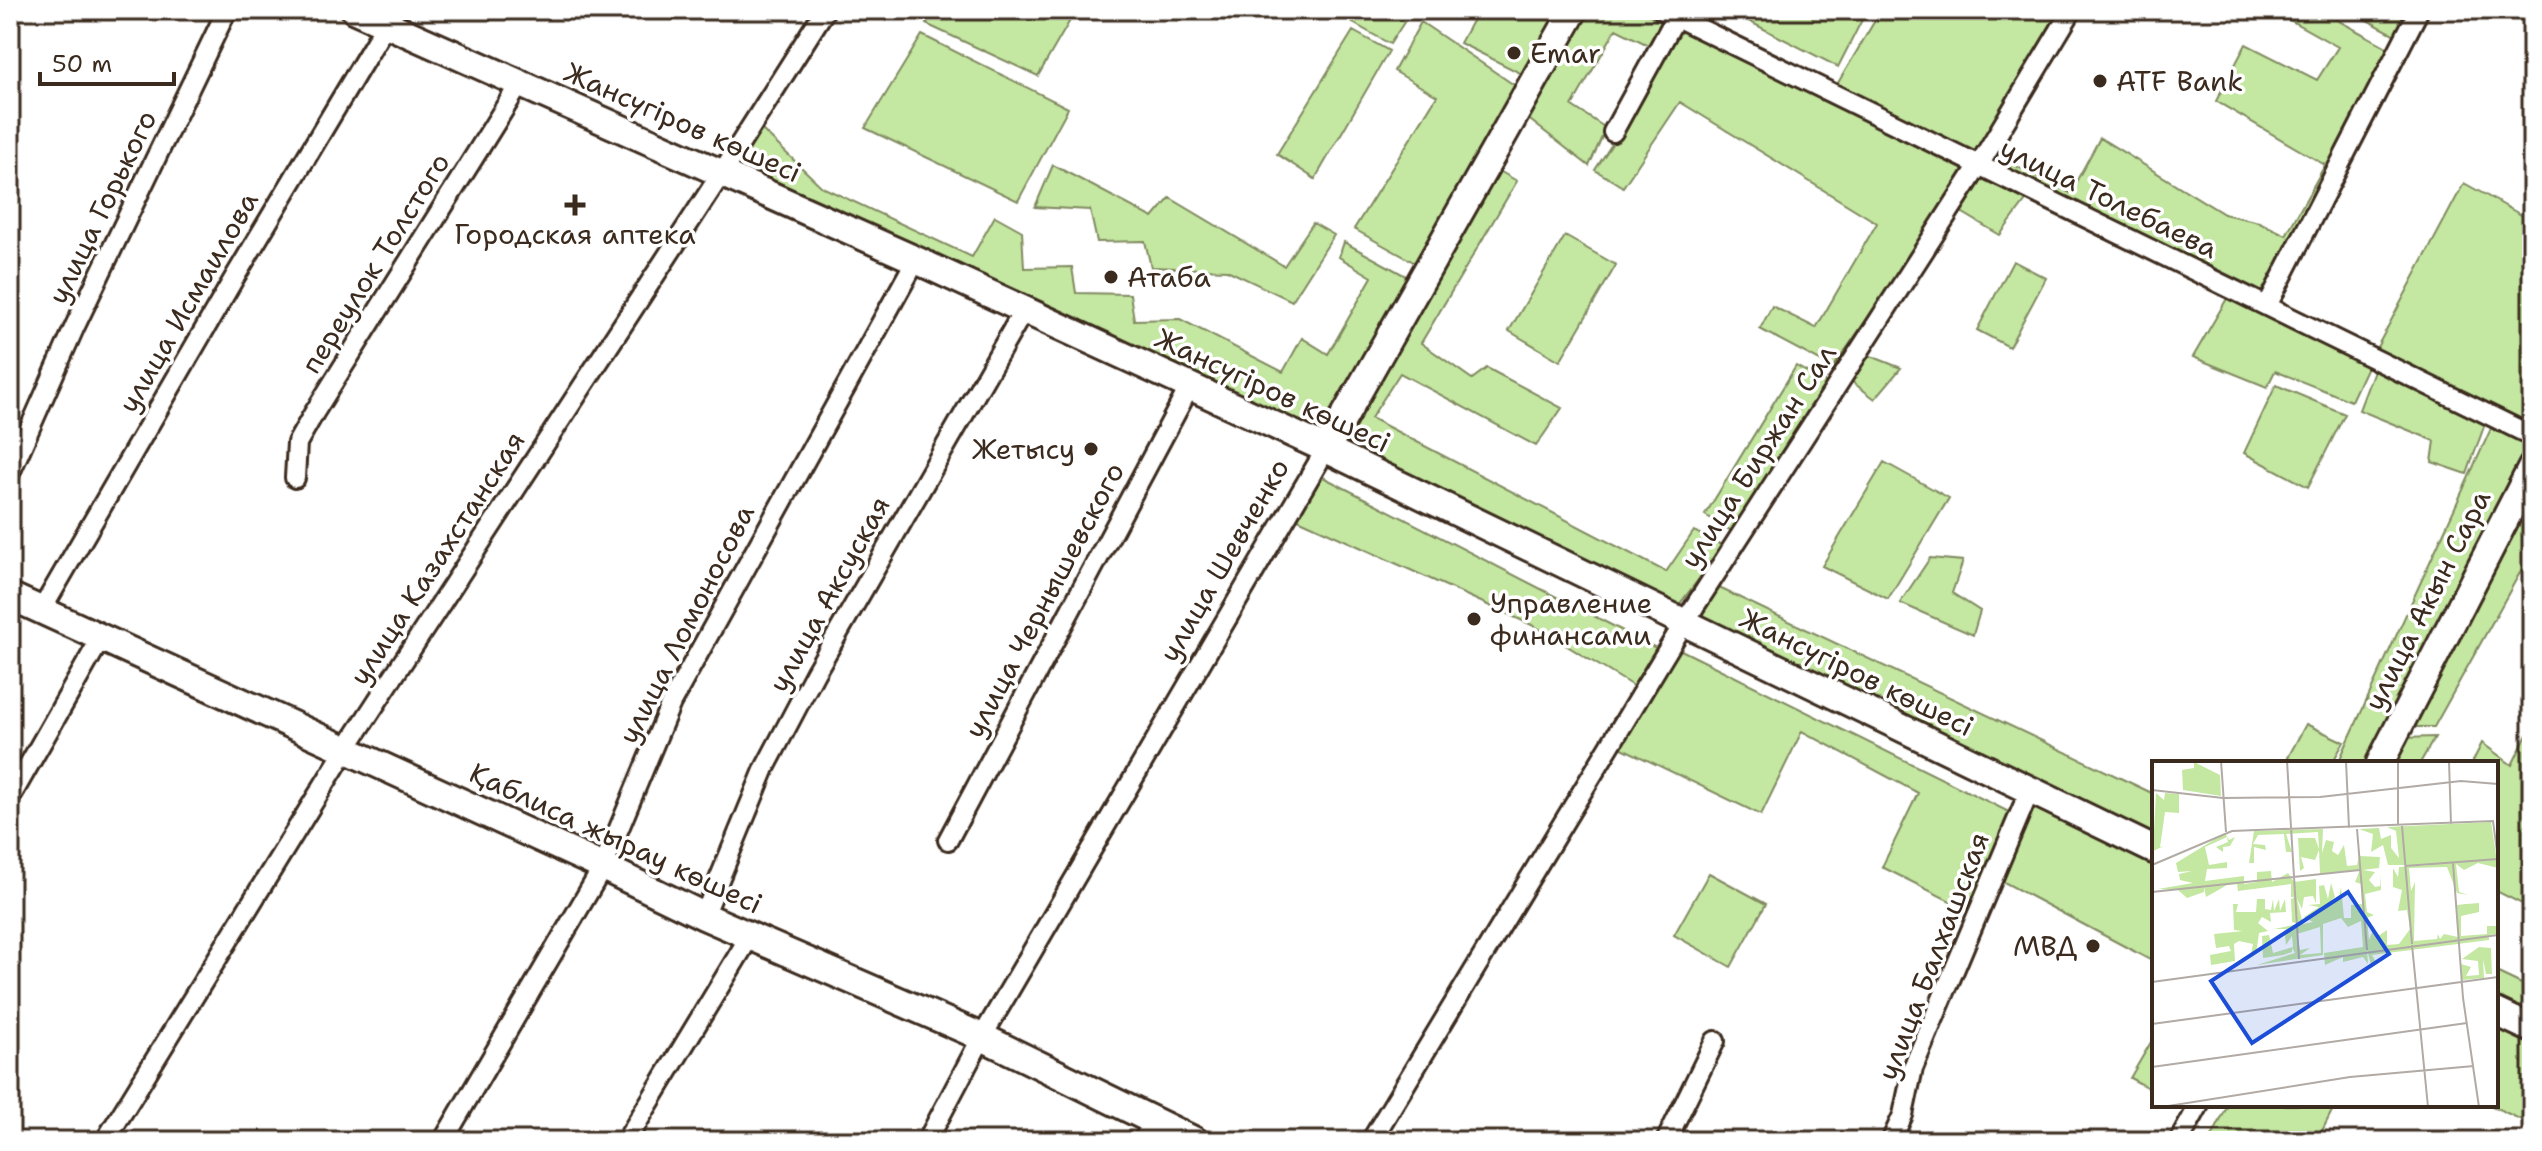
<svg xmlns="http://www.w3.org/2000/svg" width="2542" height="1151" viewBox="0 0 2542 1151" font-family="'Shantell Sans',sans-serif">
  <style>
    .green { fill: #c4e8a1; stroke: #808960; stroke-width: 2 }
    .lines { fill: none; stroke-linecap: round; stroke-linejoin: round }
    .street-casing { stroke: #3b2a1e; stroke-width: 24 }
    .secondary-casing { stroke: #3b2a1e; stroke-width: 32 }
    .street { stroke: #fff; stroke-width: 18 }
    .secondary { stroke: #fff; stroke-width: 26 }
    .poi-dot { fill: #3b2a1e; stroke: #fff; stroke-width: 3 }
    .labels { text-anchor: middle; stroke-width: 7; stroke-linejoin: round; paint-order: stroke }
    .poi-label { font-size: 28px; fill: #3b2a1e; stroke: #fff; text-anchor: start }
    .street-label { font-size: 28px; fill: #3b2a1e; stroke: #fff }
    .inset-road { fill: none; stroke: #b1aaa5; stroke-width: 2 }
    .view { fill: #1d4ed8; fill-opacity: 0.15; stroke: #1d4ed8; stroke-width: 4 }
    .inset-edge { fill: none; stroke: #3b2a1e; stroke-width: 4 }
  </style>
  <rect width="100%" height="100%" fill="#fff"/>
  <filter id="ink" filterUnits="userSpaceOnUse"><feTurbulence type="fractalNoise" baseFrequency=".0125" numOctaves="2"/><feDisplacementMap in="SourceGraphic" scale="16" xChannelSelector="R" yChannelSelector="G"/><feConvolveMatrix kernelMatrix="1 2 1 2 8 2 1 2 1" color-interpolation-filters="sRGB"/></filter>
  <g filter="url(#ink)">
    <!-- green -->
    <path class="green" d="M 935,10 L 1076,10 L 1038,76 L 926,24 Z
      M 1330,10 L 1404,10 L 1410,13 L 1390,44 Z
      M 1478,10 L 1558,10 L 1524,75 L 1460,43 Z
      M 1584,10 L 1637,10 L 1665,21 L 1648,45 L 1616,29 L 1572,106 L 1606,128 L 1589,166 L 1526,117 Z
      M 1727,10 L 1862,10 L 1866,12 L 1838,67 Z
      M 1866,10 L 2064,10 L 1974,156 L 1832,93 L 1877,17 Z
      M 2272,10 L 2319,10 L 2394,51 L 2267,301 L 1988,166 L 1996,156 L 2070,193 L 2100,138 L 2224,214 L 2259,222 L 2286,235 L 2325,165 L 2216,101 L 2246,44 L 2317,80 L 2338,47 Z
      M 2348,10 L 2410,10 L 2397,36 Z
      M 1421,22 L 1523,91 L 1419,265 L 1354,229 L 1437,96 L 1394,71 Z
      M 1679,26 L 1971,169 L 1833,368 L 1760,329 L 1772,306 L 1816,328 L 1877,223 L 1680,102 L 1623,187 L 1595,170 L 1631,115 Z
      M 1353,31 L 1389,51 L 1315,179 L 1277,154 Z
      M 922,35 L 1068,108 L 1018,201 L 865,128 Z
      M 760,128 L 822,187 L 972,257 L 995,216 L 1022,231 L 1024,268 L 1072,267 L 1076,293 L 1130,294 L 1134,320 L 1180,319 L 1283,372 L 1302,338 L 1328,354 L 1372,277 L 1339,257 L 1344,242 L 1413,280 L 1319,439 L 731,170 Z
      M 1053,165 L 1153,218 L 1170,198 L 1284,266 L 1313,223 L 1334,235 L 1292,301 L 1227,270 L 1151,267 L 1145,241 L 1097,242 L 1090,210 L 1035,207 Z
      M 1494,168 L 1517,181 L 1421,343 L 1472,379 L 1487,368 L 1562,408 L 1536,446 L 1400,373 L 1371,418 L 1666,572 L 1694,531 L 1724,546 L 1675,610 L 1337,445 Z
      M 1985,173 L 2028,198 L 2000,235 L 1958,210 Z
      M 2464,183 L 2532,221 L 2532,429 L 2376,349 Z
      M 1565,236 L 1616,265 L 1560,361 L 1509,331 Z
      M 2013,261 L 2046,278 L 2009,347 L 1977,330 Z
      M 2229,295 L 2370,360 L 2351,401 L 2275,371 L 2267,387 L 2193,357 Z
      M 1866,354 L 1901,368 L 1875,399 L 1847,378 Z
      M 2376,365 L 2487,418 L 2467,474 L 2432,462 L 2435,441 L 2359,410 Z
      M 1796,366 L 1830,385 L 1733,532 L 1705,515 Z
      M 2276,385 L 2345,414 L 2308,487 L 2244,453 Z
      M 2494,422 L 2532,440 L 2532,451 L 2374,763 L 2338,763 Z
      M 1884,462 L 1949,498 L 1888,599 L 1822,566 Z
      M 1321,476 L 1656,648 L 1633,686 L 1534,626 L 1298,519 Z
      M 2532,483 L 2532,551 L 2434,727 L 2407,727 Z
      M 1930,558 L 1963,561 L 1952,593 L 1980,611 L 1973,635 L 1900,603 Z
      M 1715,586 L 2154,794 L 2154,842 L 1694,622 Z
      M 1671,645 L 2011,813 L 1970,911 L 1882,867 L 1918,793 L 1802,731 L 1761,815 L 1616,745 Z
      M 2306,724 L 2344,742 L 2332,763 L 2285,763 Z
      M 2532,725 L 2532,909 L 2496,891 L 2496,763 L 2472,763 L 2482,743 L 2512,765 Z
      M 2435,737 L 2420,763 L 2388,763 L 2401,738 Z
      M 2033,800 L 2154,858 L 2154,962 L 2000,880 Z
      M 1709,873 L 1766,904 L 1731,967 L 1674,935 Z
      M 2496,972 L 2532,989 L 2532,1021 L 2496,1004 Z
      M 2496,1026 L 2532,1043 L 2532,1125 L 2490,1105 L 2496,1105 Z
      M 2154,1037 L 2154,1091 L 2130,1078 Z
      M 2228,1105 L 2324,1105 L 2333,1109 L 2317,1141 L 2210,1141 Z"/>
    <g class="lines">
      <!-- street casing -->
      <g class="street-casing">
        <path id="street" d="M 1662,10 L 2532,436
          M 1613,132 L 1676,17
          M 2267,306 L 2419,10
          M 10,473 L 75,326 L 227,10
          M 295,478 L 297,443 L 314,413 L 519,85
          M 41,611 L 236,275 L 386,24
          M 10,798 L 101,638
          M 948,840 L 1190,386
          M 704,916 L 765,768 L 815,673 L 1024,310
          M 105,1141 L 346,749 L 721,174 L 825,10
          M 443,1141 L 603,867 L 671,703 L 916,260
          M 626,1141 L 750,936
          M 927,1141 L 982,1037 L 1326,449
          M 1143,1141 L 1154,1121
          M 1371,1141 L 1684,623 L 1979,165 L 2072,10
          M 1666,1141 L 1715,1041
          M 1891,1141 L 1903,1115 L 1913,1068 L 2029,792
          M 2179,1141 L 2199,1105"/>
      </g>
      <!-- secondary casing -->
      <g class="secondary-casing">
        <path id="secondary" d="M 355,10 L 916,260 L 1326,449 L 2154,850
          M 1326,449 L 1574,10
          M 10,596 L 603,867 L 704,916 L 982,1037 L 1195,1141
          M 2380,763 L 2532,467
          M 2496,1012 L 2532,1029"/>
      </g>
      <!-- street -->
      <use href="#street" class="street"/>
      <!-- secondary -->
      <use href="#secondary" class="secondary"/>
    </g>
  </g>
  <!-- markers -->
  <g class="poi-dot">
    <circle cx="1514" cy="53" r="8"/>
    <circle cx="2100" cy="81" r="8"/>
    <path d="M571 193h8v8h8v8h-8v8h-8v-8h-8v-8h8z"/>
    <circle cx="1111" cy="277" r="8"/>
    <circle cx="1091" cy="449" r="8"/>
    <circle cx="1474" cy="619" r="8"/>
    <circle cx="2093" cy="946" r="8"/>
  </g>
  <g class="labels">
    <!-- poi labels -->
    <g class="poi-label">
      <text x="1530" y="63">Emar</text>
      <text x="2116" y="91">ATF Bank</text>
      <text x="575" y="244" text-anchor="middle">Городская аптека</text>
      <text x="1127" y="287">Атаба</text>
      <text x="1075" y="459" text-anchor="end">Жетысу</text>
      <text x="1490" y="613">Управление<tspan x="1490" dy="32">финансами</tspan></text>
      <text x="2077" y="956" text-anchor="end">МВД</text>
    </g>
    <!-- street labels -->
    <g class="street-label">
      <text transform="translate(683 122) rotate(24)" y="10">Жансүгіров көшесі</text>
      <text transform="translate(2109 198) rotate(26)" y="10">улица Толебаева</text>
      <text transform="translate(102 207) rotate(-64)" y="10">улица Горького</text>
      <text transform="translate(375 263) rotate(-58)" y="10">переулок Толстого</text>
      <text transform="translate(188 302) rotate(-60)" y="10">улица Исмаилова</text>
      <text transform="translate(1273 390) rotate(25)" y="10">Жансүгіров көшесі</text>
      <text transform="translate(1758 456) rotate(-57)" y="10">улица Биржан Сал</text>
      <text transform="translate(437 558) rotate(-57)" y="10">улица Казахстанская</text>
      <text transform="translate(1224 560) rotate(-60)" y="10">улица Шевченко</text>
      <text transform="translate(829 594) rotate(-61)" y="10">улица Аксуская</text>
      <text transform="translate(1044 600) rotate(-62)" y="10">улица Чернышевского</text>
      <text transform="translate(2427 600) rotate(-63)" y="10">улица Акын Сара</text>
      <text transform="translate(686 624) rotate(-63)" y="10">улица Ломоносова</text>
      <text transform="translate(1857 672) rotate(26)" y="10">Жансүгіров көшесі</text>
      <text transform="translate(616 838) rotate(25)" y="10">Қаблиса жырау көшесі</text>
      <text transform="translate(1933 956) rotate(-69)" y="10">улица Балхашская</text>
    </g>
  </g>
  <!-- overview -->
  <g transform="translate(2152 761)">
    <rect width="346" height="346" fill="#fff"/>
    <path d="M 42,1 L 68,14 L 69,35 L 31,29 L 30,9 L 42,7 ZM 4,32 L 12,39 L 13,32 L 27,33 L 27,52 L 13,51 L 8,86 L 12,85 L 1,90 ZM 339,61 L 346,107 L 326,102 L 312,109 L 304,103 L 307,131 L 316,134 L 305,132 L 295,106 L 257,107 L 259,130 L 263,121 L 262,180 L 285,178 L 286,173 L 288,178 L 292,173 L 306,176 L 305,144 L 314,143 L 327,142 L 327,151 L 309,155 L 309,175 L 335,173 L 335,165 L 346,165 L 346,173 L 337,174 L 337,179 L 220,194 L 224,201 L 220,207 L 215,189 L 216,203 L 211,196 L 191,201 L 191,196 L 173,204 L 172,192 L 211,186 L 209,160 L 196,166 L 189,157 L 171,163 L 171,194 L 105,204 L 143,192 L 140,187 L 140,191 L 131,194 L 111,197 L 110,175 L 117,174 L 121,192 L 141,186 L 140,175 L 134,184 L 133,174 L 126,174 L 139,168 L 122,168 L 147,163 L 140,161 L 139,138 L 143,136 L 139,136 L 139,123 L 86,130 L 85,123 L 75,124 L 54,136 L 52,126 L 52,131 L 35,137 L 26,129 L 6,128 L 41,122 L 28,119 L 27,113 L 40,110 L 26,111 L 24,102 L 73,72 L 77,79 L 83,76 L 78,85 L 71,86 L 71,91 L 64,86 L 76,81 L 75,76 L 53,86 L 57,104 L 75,101 L 75,107 L 55,108 L 53,120 L 92,115 L 92,123 L 105,121 L 105,111 L 119,110 L 120,121 L 136,112 L 142,121 L 164,118 L 164,142 L 161,135 L 152,136 L 150,148 L 145,138 L 151,163 L 161,161 L 152,156 L 167,146 L 156,144 L 168,143 L 167,125 L 172,124 L 176,138 L 179,122 L 183,136 L 179,140 L 187,137 L 189,126 L 192,157 L 199,157 L 199,144 L 210,143 L 209,123 L 203,121 L 208,109 L 168,113 L 167,89 L 163,99 L 149,96 L 152,107 L 148,110 L 146,77 L 163,77 L 167,88 L 166,71 L 134,73 L 140,91 L 134,91 L 132,73 L 106,74 L 101,83 L 113,84 L 114,89 L 102,86 L 102,102 L 97,102 L 102,70 L 171,68 L 170,92 L 174,79 L 182,81 L 180,90 L 186,94 L 192,84 L 195,105 L 205,104 L 207,95 L 228,96 L 227,107 L 211,109 L 223,111 L 217,119 L 223,126 L 228,125 L 228,114 L 229,129 L 213,133 L 215,151 L 222,154 L 215,157 L 217,179 L 221,169 L 226,175 L 235,169 L 235,184 L 247,183 L 258,168 L 255,149 L 246,150 L 250,129 L 241,126 L 241,107 L 246,116 L 247,106 L 278,104 L 236,104 L 231,84 L 219,91 L 221,73 L 207,68 L 227,67 L 229,78 L 239,74 L 239,87 L 247,97 L 244,70 L 235,66 ZM 168,166 L 169,192 L 148,194 L 158,187 L 148,189 L 145,173 ZM 105,138 L 113,138 L 113,148 L 119,149 L 121,138 L 122,150 L 127,138 L 128,150 L 133,138 L 134,151 L 118,152 L 119,161 L 110,156 L 106,162 L 116,170 L 107,172 L 104,193 L 99,193 L 101,183 L 87,180 L 82,183 L 83,200 L 59,204 L 58,194 L 79,190 L 77,185 L 64,187 L 62,173 L 91,170 L 82,169 L 81,143 L 86,143 L 84,151 L 104,151 ZM 327,186 L 339,187 L 340,213 L 334,213 L 331,198 L 332,217 L 310,219 L 309,203 L 319,206 L 314,215 L 327,214 L 326,200 L 310,198 Z" fill="#c4e8a1" fill-rule="evenodd"/>
    <path class="inset-road" d="M 69,0 L 74,71M 135,0 L 147,198M 194,0 L 197,67M 297,0 L 299,63M 0,29 L 71,37 L 168,36 L 309,20 L 346,23M 246,64 L 246,0M 250,65 L 260,183M 205,68 L 215,189M 301,102 L 311,237 L 327,346M 0,104 L 80,70 L 341,60 L 346,98M 253,105 L 346,98M 0,131 L 208,109M 260,184 L 276,346M 0,221 L 346,174M 0,263 L 346,216M 0,306 L 315,262M 10,346 L 198,316 L 322,305"/>
    <path class="view" d="M 196,131 L 237,193 L 100,282 L 59,220 Z"/>
    <rect width="346" height="346" class="inset-edge"/>
  </g>
  <!-- margin -->
  <rect width="2542" height="1151" fill="none" stroke="#fff" stroke-width="40"/>
  <rect x="20" y="20" width="2502" height="1111" fill="none" stroke="#3b2a1e" stroke-width="3" filter="url(#ink)"/>
  <!-- scale -->
  <path d="M40 72v12h134v-12" fill="none" stroke="#3b2a1e" stroke-width="4"/>
  <text x="52" y="72" font-size="24" fill="#3b2a1e" stroke="#ffffff" stroke-width="6" paint-order="stroke">50 m</text>
</svg>
